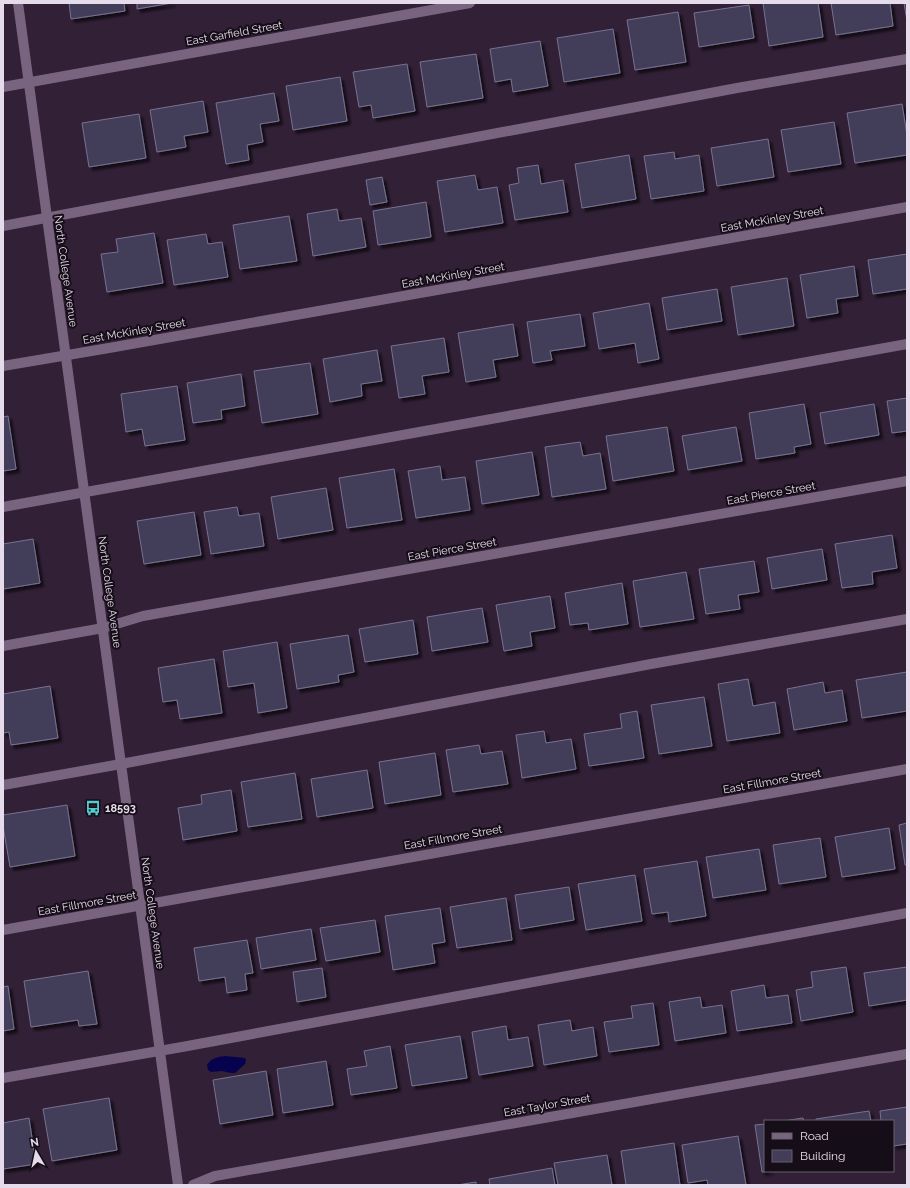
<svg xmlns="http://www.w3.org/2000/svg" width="910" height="1188" viewBox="0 0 910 1188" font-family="Raleway,sans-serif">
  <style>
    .water { fill: #07024d }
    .building { fill: #433d59; stroke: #787291; filter: url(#shadow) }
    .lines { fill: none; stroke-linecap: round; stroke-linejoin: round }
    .service { stroke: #79647f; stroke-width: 10 }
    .minor { stroke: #79647f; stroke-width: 10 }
    .tertiary { stroke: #79647f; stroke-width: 10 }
    .labels { text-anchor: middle; stroke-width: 4; stroke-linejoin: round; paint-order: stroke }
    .street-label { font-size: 11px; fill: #e6dbea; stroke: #150d17 }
    .poi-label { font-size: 11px; font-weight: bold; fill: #e6dbea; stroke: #150d17; text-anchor: start }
  </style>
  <defs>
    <filter id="shadow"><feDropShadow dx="3.5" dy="3.5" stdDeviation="1" flood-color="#0009"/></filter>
  </defs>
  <rect width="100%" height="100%" fill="#312036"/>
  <!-- water -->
  <path class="water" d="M 225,1056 L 245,1058 L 246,1060 L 245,1064 L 235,1073 L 231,1073 L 222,1071 L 211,1072 L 208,1070 L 207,1065 C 211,1058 218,1057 225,1056 Z"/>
  <!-- building -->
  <path class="building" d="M 69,3 L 124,3 L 125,11 L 71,19 Z
    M 137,3 L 172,3 L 137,9 Z
    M 763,3 L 818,3 L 823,37 L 769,46 Z
    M 831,3 L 890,3 L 893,26 L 836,35 Z
    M 904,3 L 907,3 L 907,21 Z
    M 749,5 L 754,38 L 699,47 L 694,13 Z
    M 678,12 L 686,62 L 635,70 L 627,20 Z
    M 613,29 L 620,73 L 564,82 L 557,38 Z
    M 540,41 L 548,86 L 513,92 L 511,79 L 495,82 L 490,49 Z
    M 476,54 L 483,98 L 427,107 L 420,62 Z
    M 407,64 L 415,111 L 373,118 L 371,105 L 359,107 L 353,72 Z
    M 340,77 L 347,121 L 293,130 L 286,86 Z
    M 274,93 L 279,121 L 260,124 L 263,142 L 247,145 L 249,160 L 226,164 L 216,103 Z
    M 203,101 L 208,132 L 184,136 L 186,147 L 157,152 L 150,110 Z
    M 902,104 L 907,135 L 907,155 L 855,163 L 847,113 Z
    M 139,114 L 146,158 L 89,167 L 82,123 Z
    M 834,122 L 841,164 L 788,172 L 781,130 Z
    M 768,139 L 774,177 L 717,186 L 711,148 Z
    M 674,152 L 675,159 L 699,155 L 704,191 L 651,199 L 644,156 Z
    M 629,155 L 636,199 L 582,208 L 575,164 Z
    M 538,165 L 541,184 L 563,180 L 568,212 L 515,220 L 509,185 L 519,183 L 517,168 Z
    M 475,175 L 478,190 L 497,187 L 503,223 L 445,232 L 437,181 Z
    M 382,177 L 387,202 L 370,205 L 366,180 Z
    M 426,202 L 431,237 L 378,245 L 373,211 Z
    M 337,209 L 339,221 L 361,218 L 366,247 L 313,256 L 307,214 Z
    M 289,216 L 297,261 L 240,269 L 233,225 Z
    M 154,233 L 163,283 L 107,292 L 101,254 L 118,252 L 116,239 Z
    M 206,234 L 208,244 L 222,242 L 228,277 L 174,285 L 167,240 Z
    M 907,254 L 907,289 L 873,294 L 868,260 Z
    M 854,266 L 858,296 L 836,299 L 838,313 L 807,318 L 800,275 Z
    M 787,278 L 794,326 L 738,335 L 731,287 Z
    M 717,289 L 722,321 L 667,330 L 662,298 Z
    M 649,303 L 659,359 L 638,363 L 635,343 L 599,349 L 593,313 Z
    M 580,314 L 585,346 L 550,351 L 552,360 L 533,363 L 527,322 Z
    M 513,324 L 518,356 L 493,360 L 496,377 L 466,382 L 458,333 Z
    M 444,338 L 449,372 L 422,376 L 425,394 L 399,398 L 391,346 Z
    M 377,350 L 382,381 L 361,384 L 362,396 L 330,402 L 323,359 Z
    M 310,363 L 318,414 L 262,423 L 254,371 Z
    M 241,374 L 245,406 L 221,410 L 222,419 L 193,423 L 187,383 Z
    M 177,386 L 185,440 L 145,446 L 142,429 L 126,432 L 121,394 Z
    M 907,398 L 907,431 L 892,433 L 887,401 Z
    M 804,404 L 811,444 L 794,447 L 795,453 L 756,459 L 749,413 Z
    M 874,404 L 879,435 L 825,444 L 820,413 Z
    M 8,416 L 16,469 L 3,471 L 3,417 Z
    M 667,427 L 674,471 L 613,481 L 606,436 Z
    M 736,427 L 742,461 L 688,470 L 682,436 Z
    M 580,442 L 583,456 L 600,453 L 606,489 L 552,497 L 545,447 Z
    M 532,452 L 539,495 L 482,504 L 476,461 Z
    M 440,466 L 442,480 L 465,477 L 470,510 L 416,518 L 408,471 Z
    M 394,469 L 402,520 L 347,528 L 339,478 Z
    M 326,488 L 333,530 L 278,539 L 271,497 Z
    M 237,507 L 239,516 L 259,513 L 264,546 L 211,554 L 204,512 Z
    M 194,512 L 201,555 L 144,564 L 137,521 Z
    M 892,535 L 897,568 L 872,572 L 873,584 L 842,588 L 835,544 Z
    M 33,539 L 40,583 L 3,589 L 3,544 Z
    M 822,549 L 827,580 L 772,589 L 767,558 Z
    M 754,561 L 759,592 L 738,595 L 740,609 L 706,614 L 699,569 Z
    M 686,572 L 694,619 L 640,627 L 633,581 Z
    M 622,583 L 628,624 L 589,630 L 588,623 L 570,625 L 565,593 Z
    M 550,596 L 555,628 L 530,632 L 532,646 L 504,651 L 496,605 Z
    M 482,608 L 488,642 L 432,651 L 427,617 Z
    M 413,620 L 418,654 L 365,662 L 359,629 Z
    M 348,635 L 354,672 L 338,675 L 339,682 L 297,689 L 290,644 Z
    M 277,642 L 287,708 L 258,713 L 254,683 L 228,687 L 223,651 Z
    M 214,659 L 222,713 L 180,719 L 177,700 L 163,702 L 158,668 Z
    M 907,672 L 907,711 L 862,718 L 856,680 Z
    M 748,679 L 753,706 L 775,702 L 780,733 L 727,741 L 718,684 Z
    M 823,682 L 825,693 L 842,690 L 847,721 L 794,730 L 787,689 Z
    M 50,686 L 58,738 L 11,745 L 9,732 L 3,733 L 3,694 Z
    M 704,697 L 712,746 L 659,754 L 651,705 Z
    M 637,711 L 644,758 L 589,766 L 584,734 L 622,728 L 620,714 Z
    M 544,731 L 546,743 L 571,739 L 576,769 L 522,778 L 516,735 Z
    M 479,745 L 481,754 L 502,751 L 508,784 L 453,792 L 446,750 Z
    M 435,753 L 441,795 L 385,804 L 379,762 Z
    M 367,770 L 373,808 L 317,817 L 311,779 Z
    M 295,773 L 302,819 L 248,827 L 241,782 Z
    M 231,790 L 237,831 L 183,840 L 178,808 L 202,804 L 201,795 Z
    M 67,805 L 75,856 L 10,867 L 3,826 L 3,815 Z
    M 907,823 L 907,865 L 905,865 L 899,825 Z
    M 889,828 L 895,869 L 842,877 L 835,837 Z
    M 820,838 L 826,877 L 779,884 L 773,845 Z
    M 759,849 L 766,890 L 713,898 L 706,857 Z
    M 697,861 L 706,916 L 669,922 L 668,912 L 652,914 L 644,869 Z
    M 635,875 L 642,921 L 586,930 L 578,884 Z
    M 569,887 L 574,920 L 520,929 L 515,895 Z
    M 506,898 L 512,940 L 457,948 L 450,907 Z
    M 440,908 L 445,942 L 432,944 L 435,963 L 393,970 L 385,916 Z
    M 375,920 L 380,952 L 326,961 L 320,928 Z
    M 311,929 L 316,960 L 261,969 L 256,938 Z
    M 247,940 L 253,973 L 245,974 L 247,990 L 227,993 L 225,977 L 199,981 L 194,948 Z
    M 846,967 L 853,1012 L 801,1021 L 796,990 L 813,987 L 811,972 Z
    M 907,967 L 907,1000 L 869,1006 L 864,973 Z
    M 322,968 L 326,997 L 297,1002 L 293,972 Z
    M 88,971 L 97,1024 L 79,1026 L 78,1020 L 31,1027 L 24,981 Z
    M 764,985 L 766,998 L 788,995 L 792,1023 L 737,1031 L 731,991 Z
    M 8,986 L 14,1029 L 3,1031 L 3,987 Z
    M 700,997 L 702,1008 L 722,1005 L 726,1033 L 675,1041 L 669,1002 Z
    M 653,1003 L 659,1045 L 609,1052 L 604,1022 L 633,1018 L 631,1006 Z
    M 570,1020 L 572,1031 L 593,1027 L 597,1056 L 544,1065 L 538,1025 Z
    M 506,1026 L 508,1040 L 528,1037 L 533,1066 L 479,1075 L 472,1032 Z
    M 460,1036 L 467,1078 L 412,1086 L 405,1045 Z
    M 390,1046 L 397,1088 L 351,1095 L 347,1069 L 367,1066 L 364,1051 Z
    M 326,1061 L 333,1105 L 283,1113 L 277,1069 Z
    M 266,1071 L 273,1115 L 220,1124 L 213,1080 Z
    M 109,1098 L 117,1150 L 52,1161 L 43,1109 Z
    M 907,1107 L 907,1144 L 893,1146 L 893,1121 L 881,1121 L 880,1111 Z
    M 869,1111 L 871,1121 L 816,1121 L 816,1119 Z
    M 29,1118 L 36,1164 L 3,1169 L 3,1123 Z
    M 803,1118 L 804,1121 L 783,1121 Z
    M 765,1124 L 765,1171 L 770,1171 L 762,1172 L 755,1125 Z
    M 738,1136 L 746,1185 L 708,1185 L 707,1180 L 688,1183 L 682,1145 Z
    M 674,1143 L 680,1185 L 626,1185 L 621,1151 Z
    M 607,1155 L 612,1185 L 558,1185 L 554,1163 Z
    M 552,1168 L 555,1185 L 490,1185 L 489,1179 Z
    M 476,1182 L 476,1185 L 457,1185 Z"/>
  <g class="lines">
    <!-- service -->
    <path class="service" d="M 3,226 L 737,88 L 907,59
      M 3,507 L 907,344
      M 3,785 L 121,764 L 651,664 L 907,619
      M 3,1078 L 182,1047 L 907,913"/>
    <!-- minor -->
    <path class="minor" d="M 3,87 L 470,3
      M 3,366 L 109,348 L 907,207
      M 3,646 L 103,628 L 143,616 L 907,481
      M 3,930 L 907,769
      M 193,1185 L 215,1176 L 907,1054"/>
    <!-- tertiary -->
    <path class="tertiary" d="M 18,3 L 178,1185"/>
  </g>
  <!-- icons -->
  <defs>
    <g id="bus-bare" transform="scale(1.2)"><path d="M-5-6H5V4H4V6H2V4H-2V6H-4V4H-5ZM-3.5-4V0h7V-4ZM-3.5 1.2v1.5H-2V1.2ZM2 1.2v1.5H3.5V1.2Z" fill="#52cdcd" stroke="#150d17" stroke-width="2.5" paint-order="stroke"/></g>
  </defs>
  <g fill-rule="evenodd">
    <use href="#bus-bare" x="93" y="808"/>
  </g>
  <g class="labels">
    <!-- street labels -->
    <g class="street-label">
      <text transform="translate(234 33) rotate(-10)" y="4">East Garfield Street</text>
      <text transform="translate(772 219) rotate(-10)" y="4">East McKinley Street</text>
      <text transform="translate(66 271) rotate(82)" y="4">North College Avenue</text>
      <text transform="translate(453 275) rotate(-10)" y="4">East McKinley Street</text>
      <text transform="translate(134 331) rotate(-10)" y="4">East McKinley Street</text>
      <text transform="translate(771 493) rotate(-10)" y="4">East Pierce Street</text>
      <text transform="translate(452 549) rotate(-10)" y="4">East Pierce Street</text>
      <text transform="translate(110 592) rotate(82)" y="4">North College Avenue</text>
      <text transform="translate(772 781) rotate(-10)" y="4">East Fillmore Street</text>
      <text transform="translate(453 837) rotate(-10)" y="4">East Fillmore Street</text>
      <text transform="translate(87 903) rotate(-10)" y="4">East Fillmore Street</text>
      <text transform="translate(153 913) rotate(82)" y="4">North College Avenue</text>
      <text transform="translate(547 1105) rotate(-10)" y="4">East Taylor Street</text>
    </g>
    <!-- poi labels -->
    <g class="poi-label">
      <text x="105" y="812">18593</text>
    </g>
  </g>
  <!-- border -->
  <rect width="910" height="1188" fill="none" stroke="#e6dbea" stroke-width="8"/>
  <!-- legend -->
  <rect x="764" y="1120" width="130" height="52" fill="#150d17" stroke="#695f6b"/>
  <rect x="772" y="1133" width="20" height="6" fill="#79647f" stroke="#695f6b"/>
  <text x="800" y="1140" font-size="12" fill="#e6dbea">Road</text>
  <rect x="772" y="1150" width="20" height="12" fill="#433d59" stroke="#695f6b"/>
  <text x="800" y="1160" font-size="12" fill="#e6dbea">Building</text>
  <!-- north arrow -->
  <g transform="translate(36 1152) rotate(351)" stroke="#150d17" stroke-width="3" paint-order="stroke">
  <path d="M0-3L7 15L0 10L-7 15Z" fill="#e6dbea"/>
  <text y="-6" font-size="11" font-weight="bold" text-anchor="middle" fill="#e6dbea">N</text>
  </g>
</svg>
